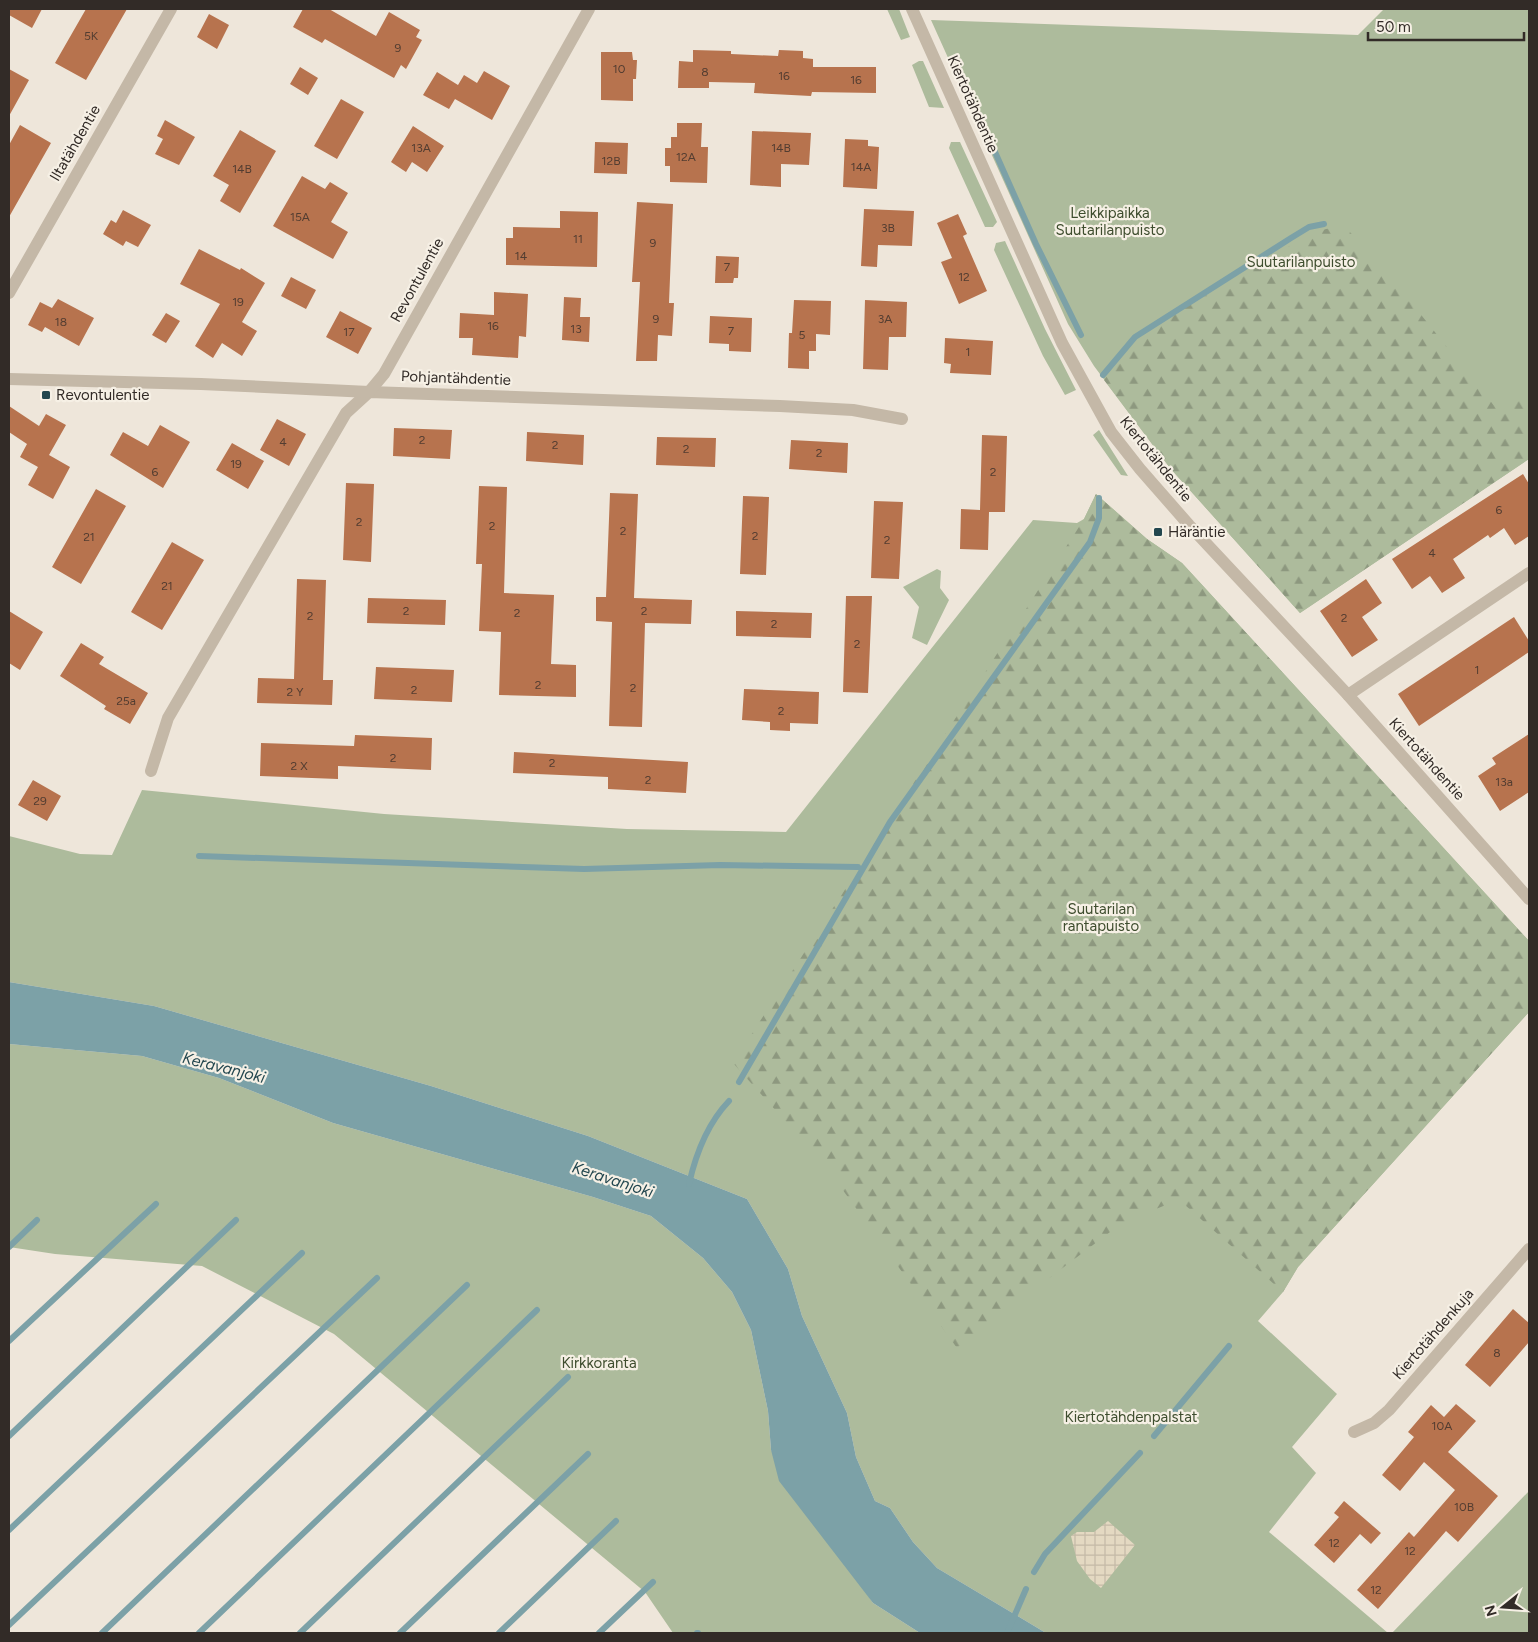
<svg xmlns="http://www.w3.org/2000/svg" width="1538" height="1642" viewBox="0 0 1538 1642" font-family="Figtree,sans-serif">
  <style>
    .green { fill: #adbb9c }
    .forest { fill: url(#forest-firs) }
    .plaza { fill: url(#plaza-grid) }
    .water { fill: #7ca1a7 }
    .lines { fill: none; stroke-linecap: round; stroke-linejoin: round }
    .stream { stroke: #7ca1a7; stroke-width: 6 }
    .building { fill: #b7734e }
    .minor { stroke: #c4b8a7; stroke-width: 12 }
    .tertiary { stroke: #c4b8a7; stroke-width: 12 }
    .poi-dot { fill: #22464e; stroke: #f6f0e5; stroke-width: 2 }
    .labels { text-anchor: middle; stroke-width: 4.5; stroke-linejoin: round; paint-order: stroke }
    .number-label { font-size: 12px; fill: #533d31 }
    .street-label { font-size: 15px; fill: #322b27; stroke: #f6f0e5 }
    .park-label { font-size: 15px; fill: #3e4d2e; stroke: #f6f0e5 }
    .poi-label { font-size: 15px; fill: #322b27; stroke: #f6f0e5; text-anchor: start }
    .water-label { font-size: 16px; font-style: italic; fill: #22464e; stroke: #f6f0e5 }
  </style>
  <defs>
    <pattern id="forest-firs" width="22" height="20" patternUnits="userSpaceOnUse" patternTransform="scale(1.25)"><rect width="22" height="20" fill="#adbb9c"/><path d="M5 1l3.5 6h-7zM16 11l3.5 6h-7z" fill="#8d987f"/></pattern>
    <pattern id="plaza-grid" width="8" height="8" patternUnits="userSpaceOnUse" patternTransform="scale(1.25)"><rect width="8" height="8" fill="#e4d9c2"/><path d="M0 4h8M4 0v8" fill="none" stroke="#c4baa7"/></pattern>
  </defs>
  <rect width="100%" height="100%" fill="#eee6da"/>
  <!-- green -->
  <path class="green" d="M 887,9 L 899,9 L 910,37 L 901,40 Z
    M 1384,9 L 1529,9 L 1529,459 L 1300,613 L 1170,468 L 1094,366 L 1068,324 L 931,20 L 1358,35 Z
    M 919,61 L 923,61 L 944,108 L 929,107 L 912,65 Z
    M 951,142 L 960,142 L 997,222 L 993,227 L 985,227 L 949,148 Z
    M 1005,241 L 1045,329 L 1076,390 L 1065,395 L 1043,356 L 994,250 L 996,243 Z
    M 1099,430 L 1128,476 L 1121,475 L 1093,435 Z
    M 1096,494 L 1147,539 L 1182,563 L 1529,941 L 1529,1012 L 1298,1267 L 1283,1292 L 1258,1321 L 1337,1394 L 1292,1447 L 1316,1473 L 1269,1532 L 1388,1633 L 1046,1633 L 937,1568 L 913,1542 L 890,1508 L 875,1501 L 856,1457 L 847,1413 L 802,1316 L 788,1269 L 747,1199 L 588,1136 L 431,1086 L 154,1006 L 9,982 L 9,836 L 80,854 L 112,855 L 142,790 L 384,814 L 627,829 L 786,832 L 1033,520 L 1077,523 L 1084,519 Z
    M 937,569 L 941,571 L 940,588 L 949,600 L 927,645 L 912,638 L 919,607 L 903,587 Z
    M 9,1044 L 142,1056 L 219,1078 L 333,1123 L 593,1197 L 651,1216 L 703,1258 L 732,1292 L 751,1330 L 768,1411 L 771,1450 L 873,1603 L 920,1633 L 673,1633 L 645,1592 L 334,1334 L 202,1266 L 55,1254 L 9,1247 Z
    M 1529,1491 L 1529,1633 L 1391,1633 L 1392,1633 Z"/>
  <!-- forest -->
  <path class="forest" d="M 1344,225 L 1422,316 L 1496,408 L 1529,388 L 1529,459 L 1300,613 L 1170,468 L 1104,380 L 1133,344 L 1181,310 L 1313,232 Z
    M 1096,494 L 1147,539 L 1182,563 L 1529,941 L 1529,1012 L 1298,1267 L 1283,1292 L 1185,1205 L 1173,1202 L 1122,1223 L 957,1348 L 824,1164 L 733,1063 L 1084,519 Z"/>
  <!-- plaza -->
  <path class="plaza" d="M 1108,1521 L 1135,1545 L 1101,1588 L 1090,1579 L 1077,1561 L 1071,1536 L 1077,1532 L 1094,1532 Z"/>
  <!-- water -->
  <path class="water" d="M 9,982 L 154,1006 L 431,1086 L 588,1136 L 747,1199 L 788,1269 L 802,1316 L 847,1413 L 856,1457 L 875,1501 L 890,1508 L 913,1542 L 937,1568 L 1046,1633 L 920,1633 L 873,1603 L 779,1481 L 771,1450 L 768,1411 L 751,1330 L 732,1292 L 703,1258 L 651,1216 L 593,1197 L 333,1123 L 219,1078 L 142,1056 L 9,1044 Z"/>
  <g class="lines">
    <!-- stream -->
    <path class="stream" d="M 987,134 L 1036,244 L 1081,335
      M 1103,375 L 1135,337 L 1291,238 L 1309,227 L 1324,224
      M 199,856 L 584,869 L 720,865 L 858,867
      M 739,1082 L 890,822 L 1090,542 L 1099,518 L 1099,498
      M 689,1184 C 696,1153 707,1124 729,1101
      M 9,1247 L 37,1220
      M 9,1341 L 156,1204
      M 9,1436 L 236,1220
      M 1154,1436 L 1229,1346
      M 9,1530 L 302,1253
      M 1034,1572 L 1045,1554 L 1140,1453
      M 9,1625 L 377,1278
      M 102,1633 L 467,1285
      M 199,1633 L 537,1310
      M 300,1633 L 568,1377
      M 400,1633 L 588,1454
      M 499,1633 L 616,1521
      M 599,1633 L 653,1582
      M 697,1633 L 698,1633
      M 1007,1633 L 1026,1589"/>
  </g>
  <!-- building -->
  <path class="building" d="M 9,9 L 42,9 L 32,28 L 9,15 Z
    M 86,9 L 127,9 L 86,80 L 55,63 Z
    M 303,9 L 329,9 L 376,36 L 389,12 L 420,30 L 416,37 L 422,40 L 406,69 L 401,65 L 394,78 L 325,39 L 322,43 L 293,27 Z
    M 209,14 L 229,25 L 217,49 L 197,37 Z
    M 693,50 L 731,51 L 731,54 L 778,56 L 779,50 L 803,51 L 803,58 L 813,59 L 813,67 L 876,67 L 876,93 L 812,92 L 811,96 L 754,93 L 755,83 L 709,82 L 709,88 L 678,88 L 679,61 L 693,62 Z
    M 601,52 L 632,52 L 633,60 L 637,60 L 636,79 L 633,79 L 633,101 L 601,100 Z
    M 300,67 L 318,78 L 308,95 L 290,84 Z
    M 9,69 L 29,80 L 9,116 Z
    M 484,71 L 510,86 L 492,120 L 455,99 L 449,109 L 423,95 L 437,72 L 458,85 L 464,75 L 477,83 Z
    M 341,99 L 364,112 L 337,159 L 314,146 Z
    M 165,120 L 195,137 L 179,165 L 155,154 L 163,139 L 157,136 Z
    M 677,123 L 702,123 L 701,147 L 708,147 L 707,183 L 670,182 L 670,166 L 665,166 L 665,148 L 671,148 L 671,137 L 677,137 Z
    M 20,125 L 51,143 L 9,217 L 9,145 Z
    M 413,126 L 444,146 L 427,172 L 412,162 L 406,172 L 391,162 Z
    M 240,130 L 276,151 L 240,213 L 220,201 L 229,185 L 213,176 Z
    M 752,131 L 811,133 L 809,165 L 781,164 L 781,187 L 750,185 Z
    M 845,139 L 868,140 L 868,146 L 879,147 L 877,189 L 843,187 Z
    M 595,142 L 628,143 L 627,174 L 594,173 Z
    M 302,176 L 325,189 L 330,182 L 348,193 L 331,222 L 348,232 L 333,259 L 273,226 Z
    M 637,202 L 673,204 L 669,303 L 674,303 L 672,336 L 658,335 L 657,361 L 636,361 L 640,282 L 632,282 Z
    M 864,209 L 914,211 L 912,246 L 878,245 L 877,267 L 861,266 Z
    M 123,210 L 151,225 L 138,247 L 126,241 L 123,246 L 103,234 L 111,220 L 116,223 Z
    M 560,211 L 598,212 L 597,267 L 506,265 L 506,238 L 513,238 L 513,227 L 560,228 Z
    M 958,214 L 967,234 L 963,236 L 987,291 L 959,304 L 941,262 L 952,258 L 937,223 Z
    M 199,249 L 240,270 L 241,268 L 265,283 L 242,322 L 257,331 L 242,356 L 222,343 L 213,358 L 195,346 L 220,304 L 180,284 Z
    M 716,256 L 739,257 L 738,278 L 734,278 L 733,283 L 715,283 Z
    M 291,277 L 316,290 L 306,309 L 281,296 Z
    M 494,292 L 528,294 L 526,337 L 519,336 L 518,358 L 472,355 L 473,338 L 459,338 L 460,313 L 494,315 Z
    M 564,297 L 581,298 L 580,317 L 590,317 L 589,342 L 562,340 Z
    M 58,299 L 94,318 L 79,346 L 45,327 L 42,332 L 28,325 L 40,302 L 52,308 Z
    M 794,300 L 831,301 L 830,335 L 816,334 L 816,351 L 809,351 L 809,369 L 788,368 L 789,333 L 792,333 Z
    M 865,300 L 907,302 L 906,337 L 889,337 L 888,370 L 863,369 Z
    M 340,311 L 372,328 L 358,354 L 326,337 Z
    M 166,313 L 180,321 L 166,343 L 152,335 Z
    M 710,316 L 752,318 L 751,352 L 729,351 L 729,344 L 709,343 Z
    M 945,338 L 993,341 L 991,375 L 950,373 L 951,364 L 944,363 Z
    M 9,406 L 39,426 L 46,414 L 66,425 L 49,455 L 70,467 L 53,499 L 28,485 L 38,467 L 20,457 L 27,444 L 9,432 Z
    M 277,419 L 306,434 L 289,466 L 260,450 Z
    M 160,425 L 190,442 L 163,488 L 110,455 L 123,432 L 148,446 Z
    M 394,428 L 452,430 L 450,459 L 393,456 Z
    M 527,432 L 584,435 L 583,465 L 526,461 Z
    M 982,435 L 1007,436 L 1005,512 L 989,512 L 988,550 L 960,549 L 961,509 L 980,510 Z
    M 657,437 L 716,438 L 715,467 L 656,465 Z
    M 791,440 L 848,443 L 847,473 L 789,469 Z
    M 232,443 L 264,461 L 248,489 L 216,470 Z
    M 1523,474 L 1529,484 L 1529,536 L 1515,545 L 1504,528 L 1490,538 L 1488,535 L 1453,559 L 1465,578 L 1442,593 L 1430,576 L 1412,589 L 1392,559 Z
    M 346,483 L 374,484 L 371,562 L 343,560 Z
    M 479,486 L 507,487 L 504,593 L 554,595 L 551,664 L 576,665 L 576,697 L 499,695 L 501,632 L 479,631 L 482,564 L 476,564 Z
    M 96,489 L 126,506 L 81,584 L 52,567 Z
    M 610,493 L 638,494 L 634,598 L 692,600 L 691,624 L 645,623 L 642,727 L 609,726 L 612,622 L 596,621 L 596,597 L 606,597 Z
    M 743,496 L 769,497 L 766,575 L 740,574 Z
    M 874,501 L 903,502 L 899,579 L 871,578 Z
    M 172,542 L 204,560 L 162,630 L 131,612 Z
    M 297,579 L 326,580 L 323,680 L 333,680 L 332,705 L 257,703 L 258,678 L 294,679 Z
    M 1366,579 L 1382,603 L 1362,617 L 1378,640 L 1352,657 L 1320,611 Z
    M 846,596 L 872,596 L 868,693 L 843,692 Z
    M 368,598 L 446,600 L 445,625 L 367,623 Z
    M 9,611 L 43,632 L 20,670 L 9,663 Z
    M 736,611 L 812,613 L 811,638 L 736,636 Z
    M 1514,617 L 1529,641 L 1529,652 L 1419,726 L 1398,694 Z
    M 81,643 L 104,657 L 99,664 L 148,693 L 130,724 L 104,709 L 106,706 L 60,676 Z
    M 376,667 L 454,670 L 452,702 L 374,699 Z
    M 744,689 L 819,692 L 818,724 L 790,723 L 790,731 L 770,730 L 770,722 L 742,720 Z
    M 1529,734 L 1529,792 L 1500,811 L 1478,776 L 1496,764 L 1492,758 Z
    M 355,735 L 432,738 L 431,770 L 338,766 L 338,779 L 260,776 L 261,743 L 354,746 Z
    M 514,752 L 688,762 L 686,793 L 608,789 L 608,777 L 513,773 Z
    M 33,780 L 61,796 L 47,821 L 18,805 Z
    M 1513,1309 L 1529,1323 L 1529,1342 L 1490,1387 L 1465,1365 Z
    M 1456,1404 L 1476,1421 L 1448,1452 L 1498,1496 L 1458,1542 L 1446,1531 L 1378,1609 L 1357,1590 L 1409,1532 L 1414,1537 L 1455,1490 L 1424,1462 L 1400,1491 L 1382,1475 L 1414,1437 L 1408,1432 L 1431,1405 L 1444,1417 Z
    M 1344,1501 L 1381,1533 L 1371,1544 L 1360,1534 L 1334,1563 L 1314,1545 L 1339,1517 L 1334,1513 Z"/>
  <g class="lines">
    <!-- minor -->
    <path class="minor" d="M 9,293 L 171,9
      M 1348,695 L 1529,573
      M 151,771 L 168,718 L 346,413 L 369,392 L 780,406 L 853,410 L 902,419
      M 1354,1432 L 1374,1423 L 1389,1410 L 1529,1249"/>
    <!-- tertiary -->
    <path class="tertiary" d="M 912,9 L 1062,343 L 1111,432 L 1140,469 L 1189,525 L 1348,695 L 1529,899
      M 9,379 L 201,384 L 369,392 L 384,374 L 589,9"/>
  </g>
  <!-- markers -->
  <g class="poi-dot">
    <rect x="41" y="390" width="10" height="10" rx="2.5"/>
    <rect x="1153" y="527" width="10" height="10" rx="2.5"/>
  </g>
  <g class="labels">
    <!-- number labels -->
    <g class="number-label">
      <text x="91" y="40">5K</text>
      <text x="398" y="52">9</text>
      <text x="619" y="73">10</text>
      <text x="705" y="76">8</text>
      <text x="784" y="80">16</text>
      <text x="856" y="84">16</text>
      <text x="421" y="152">13A</text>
      <text x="781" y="152">14B</text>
      <text x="686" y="161">12A</text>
      <text x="611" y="165">12B</text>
      <text x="861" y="171">14A</text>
      <text x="242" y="173">14B</text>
      <text x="300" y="221">15A</text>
      <text x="888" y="232">3B</text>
      <text x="578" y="243">11</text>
      <text x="653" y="247">9</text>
      <text x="521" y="260">14</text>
      <text x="727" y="271">7</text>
      <text x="964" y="281">12</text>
      <text x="238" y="306">19</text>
      <text x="656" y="323">9</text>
      <text x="885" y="323">3A</text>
      <text x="61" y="326">18</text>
      <text x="493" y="330">16</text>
      <text x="576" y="333">13</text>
      <text x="731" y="335">7</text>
      <text x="349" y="336">17</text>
      <text x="802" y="339">5</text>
      <text x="968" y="356">1</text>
      <text x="422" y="444">2</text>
      <text x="283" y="446">4</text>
      <text x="555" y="449">2</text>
      <text x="686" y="453">2</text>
      <text x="819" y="457">2</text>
      <text x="236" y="468">19</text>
      <text x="155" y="476">6</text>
      <text x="993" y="476">2</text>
      <text x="1499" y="514">6</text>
      <text x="359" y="526">2</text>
      <text x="492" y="530">2</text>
      <text x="623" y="535">2</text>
      <text x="755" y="540">2</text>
      <text x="89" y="541">21</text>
      <text x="887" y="544">2</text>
      <text x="1432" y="557">4</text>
      <text x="167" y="590">21</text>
      <text x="406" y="615">2</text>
      <text x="644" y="615">2</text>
      <text x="517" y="617">2</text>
      <text x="310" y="620">2</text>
      <text x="1344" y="622">2</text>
      <text x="774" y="628">2</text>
      <text x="857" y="648">2</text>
      <text x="1477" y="674">1</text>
      <text x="538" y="689">2</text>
      <text x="633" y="692">2</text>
      <text x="414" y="694">2</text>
      <text x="295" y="696">2 Y</text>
      <text x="126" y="705">25a</text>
      <text x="781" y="715">2</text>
      <text x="393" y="762">2</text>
      <text x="552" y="767">2</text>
      <text x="299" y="770">2 X</text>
      <text x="648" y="784">2</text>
      <text x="1504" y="786">13a</text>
      <text x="40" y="805">29</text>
      <text x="1497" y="1357">8</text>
      <text x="1442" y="1430">10A</text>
      <text x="1464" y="1511">10B</text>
      <text x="1334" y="1547">12</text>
      <text x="1410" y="1555">12</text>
      <text x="1376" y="1594">12</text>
    </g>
    <!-- street labels -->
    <g class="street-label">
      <text transform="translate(973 104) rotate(66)" y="5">Kiertotähdentie</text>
      <text transform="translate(75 143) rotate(-60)" y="5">Iltatähdentie</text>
      <text transform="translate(417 280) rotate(-61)" y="5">Revontulentie</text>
      <text transform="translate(456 378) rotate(2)" y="5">Pohjantähdentie</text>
      <text transform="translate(1156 459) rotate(51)" y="5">Kiertotähdentie</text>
      <text transform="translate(1427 759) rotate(48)" y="5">Kiertotähdentie</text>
      <text transform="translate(1433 1334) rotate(-49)" y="5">Kiertotähdenkuja</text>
    </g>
    <!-- park labels -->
    <g class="park-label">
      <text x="1110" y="218">Leikkipaikka<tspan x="1110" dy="17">Suutarilanpuisto</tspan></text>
      <text x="1301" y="267">Suutarilanpuisto</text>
      <text x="1101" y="914">Suutarilan<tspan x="1101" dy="17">rantapuisto</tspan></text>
      <text x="599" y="1368">Kirkkoranta</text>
      <text x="1131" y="1422">Kiertotähdenpalstat</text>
    </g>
    <!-- poi labels -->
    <g class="poi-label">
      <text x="56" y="400">Revontulentie</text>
      <text x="1168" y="537">Häräntie</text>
    </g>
    <!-- water labels -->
    <g class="water-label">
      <text transform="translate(224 1067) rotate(14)" y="6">Keravanjoki</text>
      <text transform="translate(613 1179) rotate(18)" y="6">Keravanjoki</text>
    </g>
  </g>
  <!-- border -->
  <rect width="1538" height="1642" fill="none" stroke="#322b27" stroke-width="20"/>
  <!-- north arrow -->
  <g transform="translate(1503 1607) rotate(253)" stroke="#f6f0e5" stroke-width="4" paint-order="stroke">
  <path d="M0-4L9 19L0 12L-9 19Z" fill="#322b27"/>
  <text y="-8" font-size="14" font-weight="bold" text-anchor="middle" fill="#322b27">N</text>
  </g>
  <!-- scale -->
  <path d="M1368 32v8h156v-8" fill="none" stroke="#322b27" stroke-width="2.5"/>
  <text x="1376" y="32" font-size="15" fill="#322b27" stroke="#f6f0e5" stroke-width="4" paint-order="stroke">50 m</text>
</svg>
